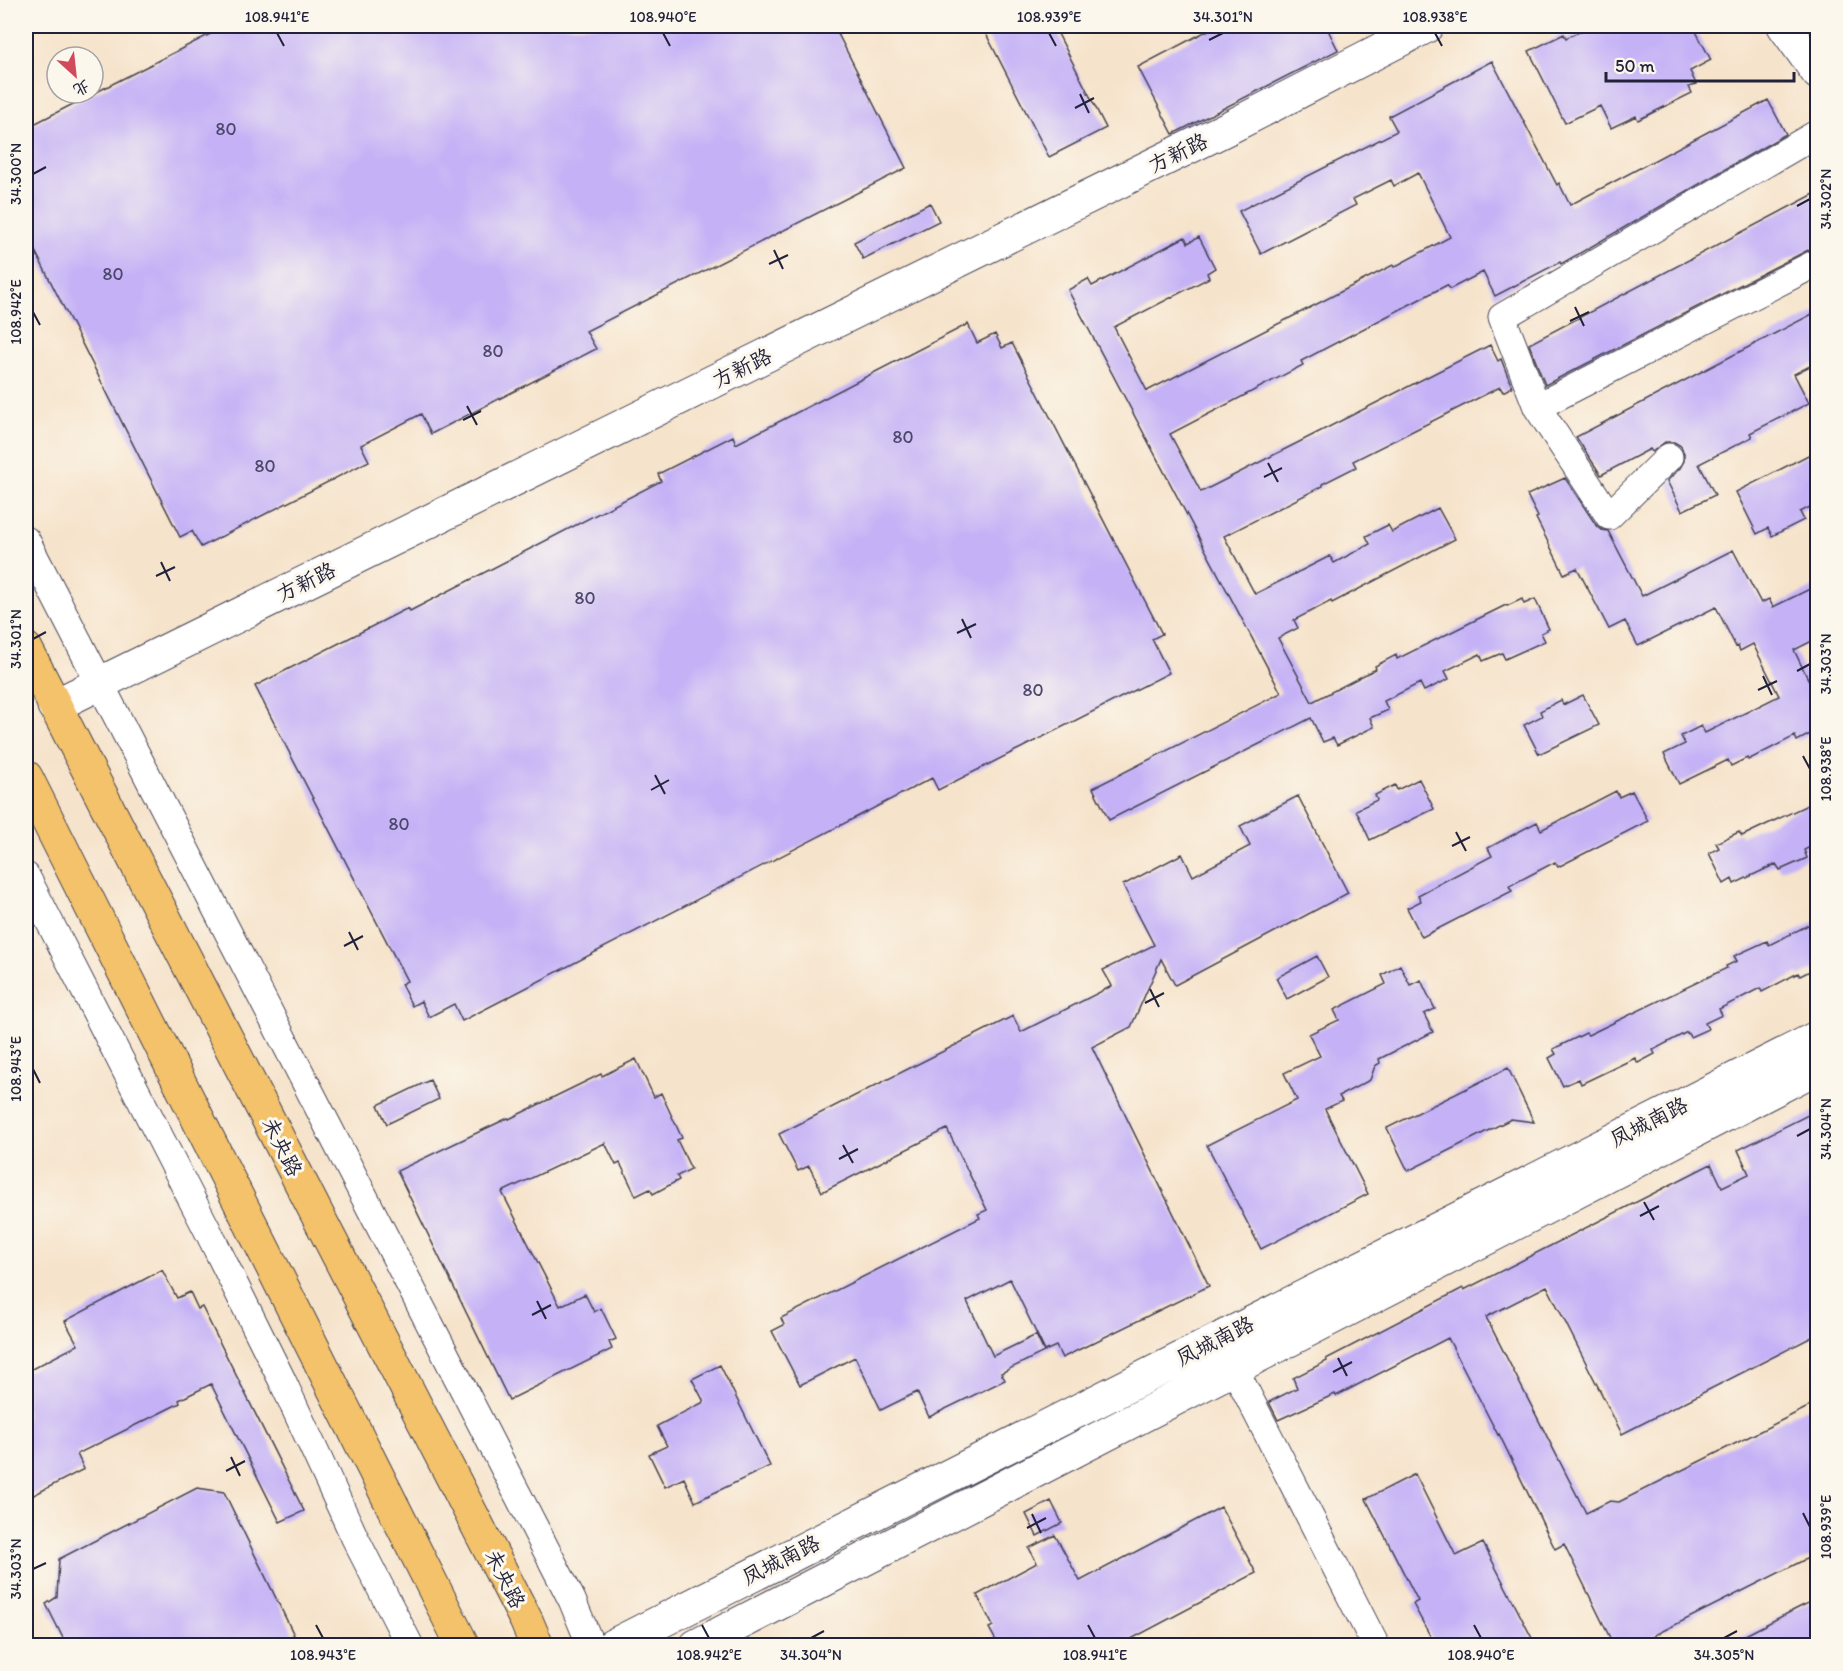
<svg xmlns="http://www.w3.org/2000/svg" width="1843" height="1671" viewBox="0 0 1843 1671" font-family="Itim,'LXGW WenKai TC',sans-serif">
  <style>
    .building { fill: #c5b2f6 }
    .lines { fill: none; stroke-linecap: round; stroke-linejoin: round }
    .minor-casing { stroke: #423f51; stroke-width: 29 }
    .tertiary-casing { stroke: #423f51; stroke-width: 35 }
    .primary-casing { stroke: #423f51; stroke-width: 35 }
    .minor { stroke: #fff; stroke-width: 27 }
    .tertiary { stroke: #fff; stroke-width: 33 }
    .primary { stroke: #f3c26a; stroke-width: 33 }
    .ticks { fill: none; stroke: #22223b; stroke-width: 2 }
    .labels { text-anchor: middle; stroke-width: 6; stroke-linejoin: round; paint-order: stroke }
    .number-label { font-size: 18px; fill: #4b466a }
    .street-label { font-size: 21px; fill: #22223b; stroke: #fbf7ec }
    .neatline { fill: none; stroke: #22223b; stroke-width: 2 }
    .ticks-label { font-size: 15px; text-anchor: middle; fill: #22223b }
  </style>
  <rect width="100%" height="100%" fill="#fbf7ec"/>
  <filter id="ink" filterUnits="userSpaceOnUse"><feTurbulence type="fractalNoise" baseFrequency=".0167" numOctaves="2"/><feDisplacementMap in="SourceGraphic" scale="12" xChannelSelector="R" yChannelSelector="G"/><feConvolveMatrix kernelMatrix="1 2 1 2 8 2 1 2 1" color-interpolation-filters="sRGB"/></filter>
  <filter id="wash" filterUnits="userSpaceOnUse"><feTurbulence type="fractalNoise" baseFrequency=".008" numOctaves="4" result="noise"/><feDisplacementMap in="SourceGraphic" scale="24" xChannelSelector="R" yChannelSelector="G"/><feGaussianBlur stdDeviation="1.35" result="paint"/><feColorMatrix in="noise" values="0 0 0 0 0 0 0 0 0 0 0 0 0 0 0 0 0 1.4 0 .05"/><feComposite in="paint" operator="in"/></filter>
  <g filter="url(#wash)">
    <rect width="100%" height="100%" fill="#f6e3cb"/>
    <g id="blocks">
      <!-- building -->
      <path class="building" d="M 226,26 L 834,26 L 906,168 L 586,331 L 596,349 L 431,434 L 421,414 L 361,445 L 369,461 L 201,547 L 192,531 L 180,537 L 26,233 L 26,128 Z
        M 982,26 L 1054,26 L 1106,128 L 1049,157 Z
        M 1216,26 L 1326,26 L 1338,50 L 1173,134 L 1138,67 Z
        M 1591,26 L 1693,26 L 1711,60 L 1690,71 L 1696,84 L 1689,87 L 1692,93 L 1638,120 L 1636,116 L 1611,128 L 1600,106 L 1565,123 L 1529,51 L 1564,34 L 1566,38 Z
        M 1492,61 L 1557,185 L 1559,183 L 1570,205 L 1768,100 L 1786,134 L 1561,264 L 1560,262 L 1495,296 L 1483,272 L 1450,289 L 1447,285 L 1301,361 L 1303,365 L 1170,434 L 1201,492 L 1490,345 L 1498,361 L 1501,359 L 1512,387 L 1503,392 L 1500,387 L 1353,461 L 1356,467 L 1322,484 L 1323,486 L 1224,536 L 1255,594 L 1330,556 L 1334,563 L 1370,544 L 1366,536 L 1388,525 L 1392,532 L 1438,508 L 1455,539 L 1332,603 L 1331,601 L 1294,620 L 1298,628 L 1278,638 L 1312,702 L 1376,669 L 1375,666 L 1396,655 L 1397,659 L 1506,605 L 1507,606 L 1522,599 L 1524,604 L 1535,599 L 1549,629 L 1541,633 L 1545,641 L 1505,659 L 1502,653 L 1483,661 L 1480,654 L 1445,671 L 1449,679 L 1424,691 L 1420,683 L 1384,701 L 1388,710 L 1370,718 L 1374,727 L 1337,745 L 1333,738 L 1323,742 L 1311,718 L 1109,820 L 1093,788 L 1281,693 L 1068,290 L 1088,279 L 1092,286 L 1185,237 L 1188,243 L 1199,237 L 1215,268 L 1207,273 L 1209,278 L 1114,327 L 1147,391 L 1393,265 L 1394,267 L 1450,237 L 1418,173 L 1394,186 L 1391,180 L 1353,199 L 1356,205 L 1261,254 L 1239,211 L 1397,131 L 1389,116 Z
        M 1818,192 L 1818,245 L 1545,385 L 1529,344 Z
        M 930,203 L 939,221 L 863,259 L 854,242 Z
        M 1818,311 L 1818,362 L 1794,374 L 1809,403 L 1750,433 L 1752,437 L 1699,464 L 1715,495 L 1682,511 L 1667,481 L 1680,468 L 1684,461 L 1684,454 L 1681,446 L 1674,442 L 1665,442 L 1652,452 L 1650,449 L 1601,475 L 1576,437 Z
        M 968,324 L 977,343 L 995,334 L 1002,348 L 1012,343 L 1162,634 L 1152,639 L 1169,673 L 938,790 L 932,778 L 462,1021 L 454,1004 L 429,1017 L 421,1001 L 412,1006 L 401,984 L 407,981 L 255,686 L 408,608 L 410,611 L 661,481 L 658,474 L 733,436 L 736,444 Z
        M 1818,450 L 1818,503 L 1800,512 L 1804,520 L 1772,536 L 1768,528 L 1757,534 L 1736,492 Z
        M 1565,478 L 1596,525 L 1602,530 L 1608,531 L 1642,596 L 1733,550 L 1761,603 L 1769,599 L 1773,607 L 1818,585 L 1818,638 L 1794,650 L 1811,685 L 1818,682 L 1818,730 L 1797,741 L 1795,736 L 1748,760 L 1747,758 L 1731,766 L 1728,760 L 1679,784 L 1664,754 L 1685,744 L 1681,736 L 1701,726 L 1705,733 L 1779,696 L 1753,644 L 1740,651 L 1738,646 L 1736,647 L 1716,607 L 1638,646 L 1625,621 L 1609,629 L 1577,568 L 1564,574 L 1536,518 L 1538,517 L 1527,495 Z
        M 1583,695 L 1599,725 L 1539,754 L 1524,725 L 1542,716 L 1540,711 L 1561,700 L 1563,705 Z
        M 1419,779 L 1434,809 L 1370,840 L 1356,810 L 1377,800 L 1375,795 L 1395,785 L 1397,790 Z
        M 1616,791 L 1619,797 L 1632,791 L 1648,821 L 1558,867 L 1555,862 L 1509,886 L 1512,891 L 1422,937 L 1407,908 L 1421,901 L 1418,895 L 1492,856 L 1488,848 L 1537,822 L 1541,830 Z
        M 1298,796 L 1348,893 L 1175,985 L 1161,959 L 1131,1027 L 1092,1047 L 1209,1286 L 1062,1358 L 1056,1346 L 1045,1351 L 1010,1279 L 967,1301 L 993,1356 L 1036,1335 L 1044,1352 L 1001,1373 L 1005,1380 L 929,1417 L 917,1392 L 881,1410 L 855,1357 L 800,1385 L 772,1331 L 784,1325 L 781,1318 L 980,1218 L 978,1214 L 987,1210 L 947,1129 L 822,1192 L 809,1166 L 798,1171 L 779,1134 L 1013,1016 L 1021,1032 L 1112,986 L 1103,970 L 1154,945 L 1123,885 L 1182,854 L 1193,876 L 1250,846 L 1240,826 Z
        M 1818,800 L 1818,843 L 1804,850 L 1807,858 L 1780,870 L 1776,864 L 1734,884 L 1732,879 L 1724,884 L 1709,853 L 1719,848 L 1716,843 L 1739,832 L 1742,836 Z
        M 1818,920 L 1818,967 L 1800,976 L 1798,973 L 1762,992 L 1760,988 L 1719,1009 L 1722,1015 L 1705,1023 L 1708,1029 L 1690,1037 L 1687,1032 L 1653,1050 L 1655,1054 L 1638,1063 L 1635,1058 L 1581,1084 L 1579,1079 L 1563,1086 L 1549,1058 L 1556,1054 L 1553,1049 L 1586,1033 L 1588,1035 L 1727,968 L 1726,966 L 1737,961 L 1734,956 L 1767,941 L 1769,945 Z
        M 1317,956 L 1328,977 L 1287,999 L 1276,978 Z
        M 1400,965 L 1410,985 L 1421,980 L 1425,989 L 1435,1009 L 1424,1014 L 1433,1032 L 1379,1059 L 1380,1063 L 1375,1066 L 1370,1080 L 1339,1096 L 1342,1101 L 1325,1109 L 1368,1194 L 1261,1249 L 1207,1145 L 1297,1100 L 1284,1073 L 1320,1056 L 1309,1034 L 1339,1020 L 1334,1010 L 1386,984 L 1382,975 Z
        M 636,1059 L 654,1097 L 661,1093 L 682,1138 L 677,1140 L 691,1169 L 677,1176 L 679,1180 L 653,1194 L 650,1189 L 636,1196 L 620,1163 L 616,1165 L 605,1143 L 502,1192 L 560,1306 L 585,1294 L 594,1312 L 601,1308 L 616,1339 L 609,1342 L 612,1349 L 509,1400 L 397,1171 L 508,1118 L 509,1119 L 601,1074 L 602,1076 Z
        M 1508,1068 L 1534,1122 L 1511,1119 L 1408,1171 L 1387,1128 Z
        M 430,1080 L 439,1099 L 387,1124 L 378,1105 Z
        M 1818,1110 L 1818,1334 L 1622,1434 L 1547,1286 L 1486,1317 L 1586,1513 L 1610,1501 L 1619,1502 L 1818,1402 L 1818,1553 L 1633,1646 L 1614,1646 L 1564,1544 L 1555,1549 L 1499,1434 L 1498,1435 L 1448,1338 L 1336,1396 L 1335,1394 L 1278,1420 L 1269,1402 L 1297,1388 L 1293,1378 L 1327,1361 L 1326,1359 L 1463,1288 L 1464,1290 L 1711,1164 L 1722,1187 L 1749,1174 L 1738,1150 Z
        M 162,1270 L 177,1298 L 190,1292 L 198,1309 L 202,1307 L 304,1511 L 280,1522 L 211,1384 L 179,1400 L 180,1403 L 77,1454 L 84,1469 L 26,1499 L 26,1372 L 78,1345 L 65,1321 Z
        M 720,1365 L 770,1466 L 695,1502 L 684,1478 L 665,1487 L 649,1454 L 667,1446 L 657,1426 L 704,1402 L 692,1379 Z
        M 1415,1474 L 1456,1556 L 1483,1543 L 1536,1646 L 1441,1646 L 1437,1639 L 1433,1641 L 1413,1604 L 1418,1601 L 1366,1499 Z
        M 197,1488 L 224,1492 L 294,1635 L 273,1646 L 67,1646 L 46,1604 L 57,1597 L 59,1559 Z
        M 1051,1501 L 1062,1523 L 1037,1536 L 1026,1514 Z
        M 1221,1507 L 1256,1573 L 1118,1646 L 999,1646 L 989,1628 L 993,1626 L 977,1595 L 1037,1563 L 1029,1548 L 1055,1535 L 1080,1581 Z
        M 1818,1598 L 1818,1646 L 1724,1646 L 1794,1610 Z"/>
    </g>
  </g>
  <g filter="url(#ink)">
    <use href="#blocks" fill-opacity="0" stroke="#423f51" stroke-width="1.5"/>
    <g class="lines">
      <!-- minor casing -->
      <g class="minor-casing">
        <path id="minor" d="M 1537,407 L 1502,317 L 1818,133
          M 1669,457 L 1609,516 L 1537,407 L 1818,262
          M 26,540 L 572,1600 L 591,1646
          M 26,876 L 209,1233 L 282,1380 L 355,1538 L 410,1646
          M 1234,1368 L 1376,1646"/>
      </g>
      <!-- tertiary casing -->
      <g class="tertiary-casing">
        <path id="tertiary" d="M 1784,26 L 1818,73
          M 54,706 L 1230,127 L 1427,26
          M 612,1646 L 1818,1037
          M 696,1646 L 1818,1067"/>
      </g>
      <!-- primary casing -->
      <g class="primary-casing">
        <path id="primary" d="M 26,649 L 526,1620 L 537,1646
          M 26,777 L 463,1646"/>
      </g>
      <!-- minor -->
      <use href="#minor" class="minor"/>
      <!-- tertiary -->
      <use href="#tertiary" class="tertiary"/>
      <!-- primary -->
      <use href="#primary" class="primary"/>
    </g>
  </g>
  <!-- ticks -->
  <path class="ticks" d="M 277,33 L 284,46M 663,33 L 670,46M 1049,33 L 1056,46M 1435,33 L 1442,46M 1209,40 L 1223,33M 1080,94 L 1089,113M 1075,108 L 1094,98M 33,174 L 46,167M 1797,206 L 1810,199M 774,250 L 783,269M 769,264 L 788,255M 1575,307 L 1584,326M 33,312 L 40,325M 1570,321 L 1589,312M 467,406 L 477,425M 463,420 L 481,411M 1268,463 L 1278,482M 1264,477 L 1282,468M 161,562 L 170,581M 156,576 L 175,567M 962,619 L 971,638M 957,633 L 976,624M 33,639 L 46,632M 1797,671 L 1810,664M 1763,676 L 1772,695M 1758,690 L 1777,681M 1803,756 L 1810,769M 655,775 L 665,794M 651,790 L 669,780M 1456,832 L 1466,851M 1452,846 L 1470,837M 349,932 L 358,950M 344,946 L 363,936M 1150,989 L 1159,1007M 1145,1003 L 1164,993M 33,1069 L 40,1083M 1797,1136 L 1810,1129M 843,1145 L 853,1163M 839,1159 L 858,1149M 1644,1202 L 1654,1220M 1640,1216 L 1659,1206M 537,1301 L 546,1319M 532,1315 L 551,1305M 1338,1358 L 1347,1376M 1333,1372 L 1352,1362M 231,1457 L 240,1476M 226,1471 L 245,1461M 1803,1513 L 1810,1527M 1032,1514 L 1041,1533M 1027,1528 L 1046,1518M 33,1569 L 46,1563M 316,1625 L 323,1638M 702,1625 L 709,1638M 1088,1625 L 1095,1638M 1474,1625 L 1481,1638M 811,1638 L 824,1631M 1724,1638 L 1737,1631"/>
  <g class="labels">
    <!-- number labels -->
    <g class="number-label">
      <text x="226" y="135">80</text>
      <text x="113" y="280">80</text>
      <text x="493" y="357">80</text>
      <text x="903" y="443">80</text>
      <text x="265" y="472">80</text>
      <text x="585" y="604">80</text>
      <text x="1033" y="696">80</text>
      <text x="399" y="830">80</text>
    </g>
    <!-- street labels -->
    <g class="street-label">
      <text transform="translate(1178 153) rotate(-26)" y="7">方新路</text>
      <text transform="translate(742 368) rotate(-26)" y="7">方新路</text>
      <text transform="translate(306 582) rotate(-26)" y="7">方新路</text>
      <text transform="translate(1649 1122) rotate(-27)" y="7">凤城南路</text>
      <text transform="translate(282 1147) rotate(63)" y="7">未央路</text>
      <text transform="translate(1215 1341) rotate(-27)" y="7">凤城南路</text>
      <text transform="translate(781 1560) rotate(-27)" y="7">凤城南路</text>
      <text transform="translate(505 1579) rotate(63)" y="7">未央路</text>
    </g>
  </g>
  <!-- margin -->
  <rect width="1843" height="1671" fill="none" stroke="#fbf7ec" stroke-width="66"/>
  <!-- north arrow -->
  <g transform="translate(75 75) rotate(153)"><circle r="28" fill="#fbf7ec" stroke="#a4a2a5" stroke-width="1.5"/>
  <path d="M0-4.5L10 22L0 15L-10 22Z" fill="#d1495b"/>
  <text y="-9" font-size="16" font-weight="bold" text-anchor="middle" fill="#22223b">北</text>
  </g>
  <!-- scale -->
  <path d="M1606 72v9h188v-9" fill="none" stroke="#22223b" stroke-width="3"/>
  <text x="1615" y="72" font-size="18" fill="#22223b" stroke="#fbf7ec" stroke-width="4.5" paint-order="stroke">50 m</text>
  <rect x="33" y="33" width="1777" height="1605" class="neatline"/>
  <g class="ticks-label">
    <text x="277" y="22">108.941°E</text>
    <text x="663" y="22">108.940°E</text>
    <text x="1049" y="22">108.939°E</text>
    <text x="1223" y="22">34.301°N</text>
    <text x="1435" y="22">108.938°E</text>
    <text transform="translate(16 174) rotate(-90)" y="5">34.300°N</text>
    <text transform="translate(1826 199) rotate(-90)" y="5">34.302°N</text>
    <text transform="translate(16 312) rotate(-90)" y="5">108.942°E</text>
    <text transform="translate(16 639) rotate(-90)" y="5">34.301°N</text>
    <text transform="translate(1826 664) rotate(-90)" y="5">34.303°N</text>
    <text transform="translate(1826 769) rotate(-90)" y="5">108.938°E</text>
    <text transform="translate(16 1069) rotate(-90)" y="5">108.943°E</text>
    <text transform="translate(1826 1129) rotate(-90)" y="5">34.304°N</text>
    <text transform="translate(1826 1527) rotate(-90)" y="5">108.939°E</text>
    <text transform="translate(16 1569) rotate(-90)" y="5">34.303°N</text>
    <text x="323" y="1660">108.943°E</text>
    <text x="709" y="1660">108.942°E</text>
    <text x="811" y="1660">34.304°N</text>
    <text x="1095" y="1660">108.941°E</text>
    <text x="1481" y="1660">108.940°E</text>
    <text x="1724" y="1660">34.305°N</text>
  </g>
</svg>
